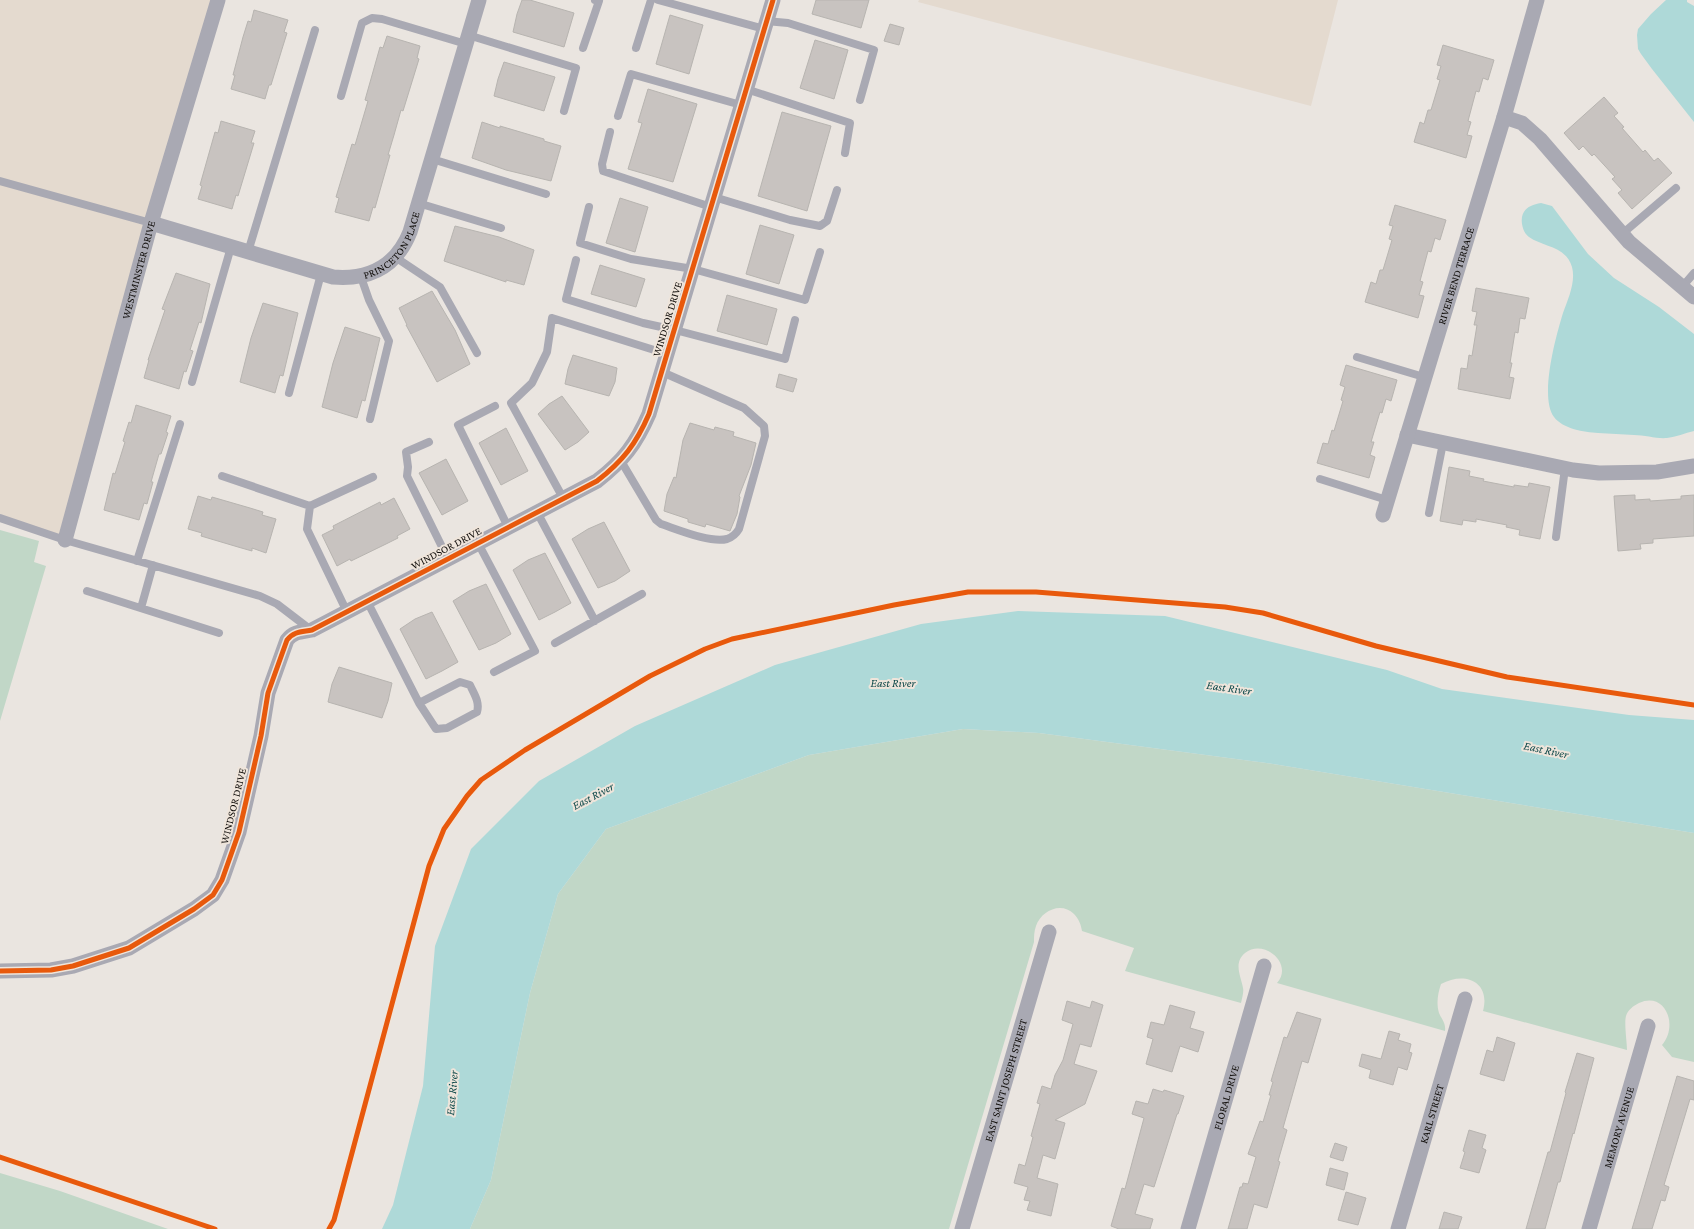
<svg xmlns="http://www.w3.org/2000/svg" width="1694" height="1229" viewBox="0 0 1694 1229" font-family="'Crimson Pro',serif">
  <style>
    .built { fill: #e4dacf }
    .green { fill: #c1d7c7 }
    .water { fill: #aed9d8 }
    .building { fill: #c8c3c0; stroke: #b7b4b0 }
    .lines { fill: none; stroke-linecap: round; stroke-linejoin: round }
    .lane { stroke: #a9a9b3; stroke-width: 8 }
    .street { stroke: #a9a9b3; stroke-width: 15 }
    .cycleway-casing { stroke: #efe5db; stroke-width: 8 }
    .cycleway { stroke: #e8590c; stroke-width: 5 }
    .labels { text-anchor: middle; stroke-width: 4; stroke-linejoin: round; paint-order: stroke }
    .street-label { font-size: 11px; fill: #110e0b; stroke: #efe5db }
    .water-label { font-size: 12px; font-style: italic; fill: #0e494a; stroke: #efe5db }
  </style>
  <rect width="100%" height="100%" fill="#eae5e0"/>
  <!-- built -->
  <path class="built" d="M 0,0 L 218,0 L 65,540 L 0,518 Z
    M 919,0 L 1338,0 L 1311,106 L 918,2 Z"/>
  <!-- green -->
  <path class="green" d="M 0,530 L 39,541 L 34,562 L 46,566 L 0,721 Z
    M 963,729 L 1039,733 L 1273,764 L 1694,833 L 1694,1062 L 1672,1057 L 1662,1045 C 1679,1025 1665,991 1639,1003 C 1633,1006 1628,1010 1626,1016 C 1624,1023 1627,1042 1627,1050 L 1483,1011 C 1491,981 1464,971 1441,984 C 1438,993 1436,1003 1439,1013 C 1442,1020 1446,1023 1445,1031 L 1277,983 C 1294,964 1264,938 1245,953 C 1233,963 1241,976 1243,988 C 1244,992 1242,998 1241,1003 L 1125,971 L 1134,948 L 1082,931 C 1081,925 1079,919 1074,914 C 1061,901 1041,911 1036,926 C 1034,931 1034,937 1034,942 L 949,1229 L 470,1229 L 491,1180 L 530,993 L 558,894 L 606,829 L 809,755 Z
    M 0,1173 L 60,1191 L 168,1229 L 0,1229 Z"/>
  <!-- water -->
  <path class="water" d="M 1666,0 L 1687,0 L 1687,2 L 1694,6 L 1694,122 L 1652,69 L 1641,54 L 1638,49 L 1637,35 L 1638,29 L 1651,14 Z
    M 1541,203 L 1552,206 L 1588,254 L 1614,278 L 1659,307 L 1694,334 L 1694,431 C 1685,433 1676,437 1667,438 C 1657,439 1645,435 1634,435 C 1622,434 1610,434 1598,433 C 1584,432 1563,429 1554,417 C 1539,397 1556,336 1563,313 C 1568,299 1576,282 1572,267 C 1566,246 1543,247 1529,237 C 1524,233 1523,229 1522,224 C 1520,210 1529,205 1541,203 Z
    M 1018,611 L 1165,616 L 1387,670 L 1442,689 L 1629,715 L 1694,720 L 1694,833 L 1273,764 L 1039,733 L 963,729 L 809,755 L 606,829 L 558,894 L 530,993 L 491,1180 L 470,1229 L 382,1229 L 393,1205 L 423,1086 L 435,946 L 471,849 L 539,781 L 635,726 L 775,665 L 921,624 Z"/>
  <!-- building -->
  <path class="building" d="M 522,0 L 530,0 L 574,13 L 564,47 L 513,32 L 517,14 Z
    M 816,0 L 869,0 L 861,28 L 812,14 Z
    M 254,10 L 288,20 L 284,32 L 287,33 L 282,49 L 271,85 L 269,85 L 265,99 L 231,89 L 235,75 L 233,75 L 243,37 L 248,21 L 251,22 Z
    M 670,15 L 703,25 L 689,74 L 656,64 Z
    M 890,24 L 904,28 L 899,45 L 884,41 Z
    M 387,36 L 420,46 L 417,58 L 419,59 L 403,111 L 401,110 L 394,135 L 388,155 L 390,155 L 375,208 L 373,207 L 369,221 L 335,212 L 339,198 L 336,197 L 352,144 L 355,145 L 368,101 L 365,100 L 380,47 L 383,48 Z
    M 815,40 L 848,50 L 834,99 L 800,88 Z
    M 1443,45 L 1494,60 L 1488,80 L 1483,78 L 1479,92 L 1476,91 L 1468,121 L 1471,122 L 1467,135 L 1472,136 L 1466,158 L 1414,142 L 1420,122 L 1424,124 L 1428,110 L 1431,110 L 1440,80 L 1437,79 L 1441,66 L 1437,65 Z
    M 504,62 L 555,77 L 544,111 L 494,96 L 498,79 Z
    M 648,89 L 697,104 L 673,182 L 628,169 L 642,123 L 638,122 Z
    M 1604,97 L 1618,113 L 1614,116 L 1624,127 L 1622,128 L 1643,152 L 1645,150 L 1654,161 L 1658,158 L 1672,173 L 1632,209 L 1618,193 L 1622,190 L 1612,179 L 1615,177 L 1594,154 L 1592,156 L 1583,146 L 1579,150 L 1564,133 Z
    M 782,112 L 831,126 L 807,211 L 758,196 Z
    M 221,121 L 255,131 L 251,143 L 254,143 L 238,196 L 236,195 L 232,209 L 198,199 L 202,186 L 200,185 L 215,132 L 218,133 Z
    M 482,122 L 500,128 L 500,126 L 544,139 L 544,141 L 561,146 L 551,181 L 506,170 L 472,158 Z
    M 620,198 L 648,207 L 635,252 L 606,243 Z
    M 1395,205 L 1446,220 L 1440,240 L 1435,238 L 1431,252 L 1428,251 L 1420,281 L 1423,282 L 1419,295 L 1424,296 L 1418,318 L 1365,302 L 1371,282 L 1376,284 L 1380,270 L 1383,270 L 1392,240 L 1389,239 L 1393,226 L 1389,225 Z
    M 760,225 L 794,235 L 779,284 L 746,274 Z
    M 455,226 L 499,237 L 534,250 L 524,285 L 506,280 L 506,282 L 444,261 Z
    M 600,265 L 645,279 L 636,307 L 591,294 Z
    M 176,273 L 210,284 L 201,323 L 199,322 L 190,350 L 193,351 L 186,372 L 184,371 L 179,389 L 144,378 L 149,360 L 148,360 L 165,310 L 162,309 Z
    M 1476,288 L 1529,298 L 1525,319 L 1520,318 L 1518,333 L 1515,332 L 1510,363 L 1512,363 L 1509,377 L 1514,378 L 1510,399 L 1458,389 L 1461,368 L 1467,369 L 1469,355 L 1472,356 L 1477,325 L 1474,325 L 1477,312 L 1472,311 Z
    M 432,291 L 455,330 L 470,364 L 437,382 L 406,325 L 407,325 L 399,308 Z
    M 727,295 L 777,309 L 767,345 L 717,331 Z
    M 263,303 L 298,313 L 283,376 L 280,375 L 275,393 L 240,382 L 251,338 Z
    M 345,327 L 380,338 L 365,401 L 362,400 L 357,418 L 322,407 L 333,363 Z
    M 573,355 L 617,368 L 615,382 L 609,396 L 565,384 L 568,369 Z
    M 1346,365 L 1397,380 L 1391,401 L 1386,399 L 1382,413 L 1380,412 L 1371,442 L 1374,442 L 1370,455 L 1375,457 L 1369,478 L 1317,463 L 1323,443 L 1328,444 L 1332,430 L 1334,431 L 1343,401 L 1341,400 L 1345,387 L 1340,385 Z
    M 779,374 L 797,379 L 793,392 L 776,387 Z
    M 562,396 L 589,432 L 578,442 L 565,450 L 538,414 L 549,404 Z
    M 136,405 L 171,416 L 166,432 L 168,433 L 161,454 L 159,454 L 151,482 L 153,482 L 147,504 L 144,503 L 139,520 L 104,510 L 113,473 L 115,474 L 125,442 L 123,441 L 129,422 L 131,423 Z
    M 690,423 L 714,430 L 715,427 L 734,432 L 733,436 L 756,443 L 751,465 L 739,496 L 740,497 L 737,514 L 730,531 L 706,524 L 705,527 L 688,522 L 688,519 L 664,511 L 667,494 L 674,477 L 676,478 L 683,440 Z
    M 506,428 L 528,471 L 501,485 L 479,443 Z
    M 446,459 L 468,501 L 442,515 L 419,473 Z
    M 1449,467 L 1470,471 L 1469,476 L 1484,479 L 1483,481 L 1514,487 L 1514,485 L 1528,487 L 1529,483 L 1550,487 L 1540,539 L 1519,535 L 1520,530 L 1506,527 L 1507,525 L 1476,519 L 1476,522 L 1463,520 L 1462,525 L 1440,521 Z
    M 1635,495 L 1635,500 L 1650,499 L 1650,501 L 1681,499 L 1681,496 L 1694,495 L 1694,536 L 1653,539 L 1653,543 L 1640,544 L 1641,549 L 1618,551 L 1614,496 Z
    M 198,496 L 211,500 L 212,497 L 250,508 L 263,512 L 262,515 L 276,519 L 266,553 L 252,548 L 252,551 L 238,547 L 201,536 L 202,533 L 188,529 Z
    M 394,498 L 410,529 L 397,536 L 398,538 L 386,544 L 351,561 L 350,559 L 337,566 L 322,535 L 334,529 L 333,526 L 380,502 L 381,505 Z
    M 604,522 L 630,571 L 615,581 L 598,588 L 572,539 L 588,529 Z
    M 545,553 L 571,603 L 555,612 L 539,620 L 513,570 L 528,560 Z
    M 486,584 L 511,634 L 496,643 L 479,650 L 453,601 L 469,591 Z
    M 432,612 L 458,662 L 442,671 L 426,679 L 400,629 L 415,619 Z
    M 339,667 L 392,683 L 388,701 L 382,718 L 328,702 L 332,684 Z
    M 1067,1001 L 1090,1008 L 1092,1001 L 1103,1005 L 1091,1047 L 1080,1044 L 1074,1064 L 1097,1071 L 1085,1104 L 1055,1120 L 1065,1123 L 1055,1159 L 1043,1155 L 1037,1178 L 1058,1184 L 1051,1216 L 1027,1210 L 1030,1201 L 1024,1200 L 1028,1187 L 1014,1183 L 1019,1164 L 1025,1166 L 1033,1137 L 1031,1136 L 1040,1104 L 1037,1103 L 1042,1086 L 1051,1089 L 1055,1075 L 1063,1060 L 1073,1024 L 1062,1020 Z
    M 1170,1005 L 1195,1012 L 1190,1028 L 1204,1032 L 1198,1052 L 1180,1046 L 1172,1072 L 1146,1064 L 1153,1039 L 1147,1037 L 1151,1022 L 1164,1025 Z
    M 1297,1012 L 1321,1019 L 1308,1063 L 1302,1061 L 1283,1128 L 1287,1130 L 1278,1161 L 1280,1162 L 1267,1208 L 1254,1204 L 1247,1229 L 1228,1229 L 1240,1187 L 1242,1187 L 1243,1183 L 1248,1184 L 1256,1157 L 1248,1154 L 1260,1121 L 1263,1122 L 1271,1095 L 1269,1095 L 1273,1082 L 1271,1081 L 1284,1037 L 1287,1038 Z
    M 1389,1031 L 1400,1034 L 1398,1040 L 1411,1044 L 1409,1052 L 1412,1053 L 1407,1070 L 1398,1067 L 1393,1085 L 1369,1078 L 1371,1070 L 1359,1066 L 1362,1054 L 1381,1059 Z
    M 1497,1037 L 1515,1043 L 1504,1081 L 1480,1074 L 1487,1050 L 1493,1052 Z
    M 1577,1053 L 1594,1058 L 1574,1134 L 1573,1133 L 1560,1182 L 1558,1182 L 1545,1229 L 1526,1229 L 1548,1152 L 1550,1152 L 1566,1093 L 1565,1092 Z
    M 1677,1076 L 1694,1081 L 1694,1100 L 1690,1099 L 1664,1185 L 1669,1187 L 1665,1201 L 1661,1200 L 1652,1229 L 1632,1229 Z
    M 1153,1089 L 1163,1092 L 1164,1090 L 1184,1096 L 1178,1114 L 1177,1114 L 1154,1187 L 1144,1184 L 1135,1214 L 1153,1219 L 1150,1229 L 1119,1229 L 1111,1226 L 1122,1188 L 1125,1189 L 1144,1118 L 1132,1114 L 1136,1101 L 1148,1104 Z
    M 1469,1130 L 1486,1135 L 1482,1148 L 1486,1150 L 1479,1173 L 1460,1168 L 1465,1152 L 1463,1151 Z
    M 1335,1143 L 1347,1147 L 1343,1161 L 1330,1157 Z
    M 1330,1168 L 1348,1173 L 1344,1190 L 1326,1185 Z
    M 1346,1192 L 1366,1198 L 1358,1225 L 1338,1220 Z
    M 1444,1212 L 1462,1217 L 1458,1229 L 1439,1229 Z"/>
  <g class="lines">
    <!-- lane -->
    <path class="lane" d="M 658,0 L 764,29
      M 766,21 L 788,23 L 874,50 L 860,100
      M 468,35 L 576,68 L 564,111
      M 583,48 L 599,1 L 595,0
      M 636,48 L 651,0
      M 746,89 L 850,123 L 845,153
      M 341,96 L 362,23 L 372,18 L 382,19 L 466,44
      M 618,116 L 631,74 L 741,105
      M 610,132 L 602,164 L 603,171 L 711,207
      M 432,159 L 546,194
      M 0,181 L 151,223
      M 714,197 L 790,220 L 820,226 L 827,221 L 837,190
      M 418,203 L 501,228
      M 589,207 L 580,243 L 631,259 L 693,269 L 805,300 L 820,252
      M 1622,234 L 1676,188
      M 248,252 L 315,30
      M 395,257 L 440,287 L 477,353
      M 576,260 L 566,299 L 643,323 L 675,330 L 785,359 L 795,320
      M 361,277 L 369,300 L 389,341 L 370,419
      M 1682,287 L 1694,273
      M 1357,357 L 1424,377
      M 192,382 L 231,247
      M 289,393 L 321,274
      M 495,406 L 458,425 L 508,527
      M 429,442 L 406,452 L 408,467 L 407,476 L 448,559
      M 621,461 L 656,520 L 661,524 C 679,530 710,543 727,539 C 733,537 736,534 739,529 L 765,436 L 764,426 L 744,408 L 662,372
      M 222,476 L 310,506 L 373,477
      M 1320,479 L 1387,500
      M 563,498 L 511,403 L 532,383 L 547,352 L 552,318 L 667,354
      M 310,506 L 307,529 L 347,612
      M 537,512 L 595,621
      M 1429,513 L 1443,443
      M 0,518 L 65,540 L 260,596 L 277,604 L 311,630
      M 1556,537 L 1565,468
      M 478,543 L 535,651 L 494,672
      M 137,561 L 180,424
      M 87,591 L 219,633
      M 367,601 L 419,703 L 436,729 L 447,728 L 477,712 C 480,702 474,694 470,685 L 460,682 L 419,703
      M 141,608 L 153,565
      M 555,643 L 642,594"/>
    <!-- street -->
    <g class="street">
      <path d="M 1504,117 L 1522,123 L 1540,139 L 1629,242 L 1694,297"/>
      <path id="s1" d="M 151,223 L 333,277 C 369,280 396,267 410,232 L 479,0"/>
      <path d="M 1407,435 L 1573,470 L 1599,473 L 1657,472 L 1694,466"/>
      <path id="s2" d="M 1383,515 L 1504,117 L 1537,0"/>
      <path id="s3" d="M 65,540 L 151,223 L 218,0"/>
      <path d="M 0,971 L 51,970 L 73,966 L 129,948 L 194,909 L 213,895 L 222,880 L 239,832 L 261,736 L 268,693 L 287,640 C 294,631 302,632 312,630 L 597,481 C 623,461 636,444 649,414 L 773,0"/>
      <path id="s4" d="M 962,1229 L 1049,932"/>
      <path id="s5" d="M 1188,1229 L 1264,966"/>
      <path id="s6" d="M 1398,1229 L 1465,999"/>
      <path id="s7" d="M 1589,1229 L 1648,1026"/>
    </g>
    <!-- cycleway casing -->
    <g class="cycleway-casing">
      <path id="cycleway" d="M 0,971 L 51,970 L 73,966 L 129,948 L 194,909 L 213,895 L 222,880 L 239,832 L 261,736 L 268,693 L 287,640 C 294,631 302,632 312,630 L 597,481 C 623,461 636,444 649,414 L 773,0
        M 0,1157 L 215,1229
        M 329,1229 L 334,1220 L 429,866 L 444,829 L 467,796 L 481,780 L 525,750 L 650,676 L 705,649 L 732,639 L 894,605 L 968,592 L 1036,592 L 1225,607 L 1263,613 L 1376,646 L 1507,677 L 1694,705"/>
    </g>
    <!-- cycleway -->
    <use href="#cycleway" class="cycleway"/>
  </g>
  <g class="labels">
    <!-- street labels -->
    <g class="street-label">
      <text dy="4" stroke="none"><textPath href="#s1" startOffset="264">PRINCETON PLACE</textPath></text>
      <text dy="4" stroke="none"><textPath href="#s3" startOffset="280">WESTMINSTER DRIVE</textPath></text>
      <text dy="4" stroke="none"><textPath href="#s2" startOffset="250">RIVER BEND TERRACE</textPath></text>
      <text transform="translate(667 319) rotate(-73)" y="4">WINDSOR DRIVE</text>
      <text transform="translate(446 548) rotate(-28)" y="4">WINDSOR DRIVE</text>
      <text transform="translate(233 806) rotate(-76)" y="4">WINDSOR DRIVE</text>
      <text dy="4" stroke="none"><textPath href="#s4" startOffset="155">EAST SAINT JOSEPH STREET</textPath></text>
      <text dy="4" stroke="none"><textPath href="#s5" startOffset="137">FLORAL DRIVE</textPath></text>
      <text dy="4" stroke="none"><textPath href="#s6" startOffset="120">KARL STREET</textPath></text>
      <text dy="4" stroke="none"><textPath href="#s7" startOffset="106">MEMORY AVENUE</textPath></text>
    </g>
    <!-- water labels -->
    <g class="water-label">
      <text x="893" y="687">East River</text>
      <text transform="translate(1229 688) rotate(8)" y="4">East River</text>
      <text transform="translate(1546 750) rotate(12)" y="4">East River</text>
      <text transform="translate(593 796) rotate(-28)" y="4">East River</text>
      <text transform="translate(452 1093) rotate(-85)" y="4">East River</text>
    </g>
  </g>
</svg>
